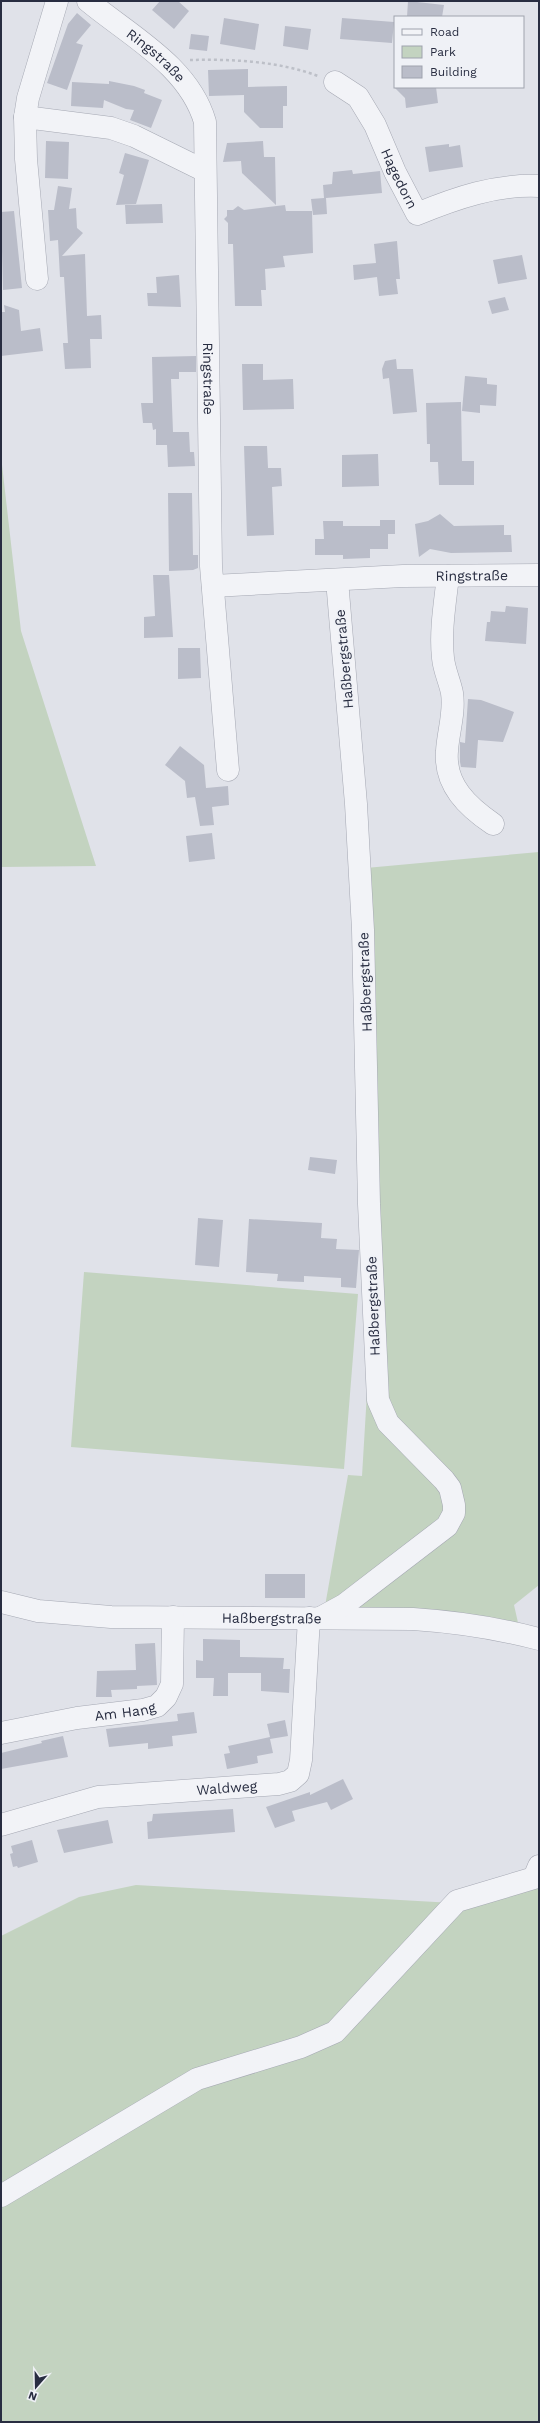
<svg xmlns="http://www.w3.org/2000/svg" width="540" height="2423" viewBox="0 0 540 2423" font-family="'Work Sans',sans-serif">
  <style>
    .green { fill: #c3d3c0 }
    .building { fill: #babdc9 }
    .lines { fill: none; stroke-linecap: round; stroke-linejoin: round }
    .minor-casing { stroke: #a5a8b3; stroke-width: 23 }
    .path { stroke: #bdc0c8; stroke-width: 2.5; stroke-dasharray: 3 3; stroke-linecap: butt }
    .minor { stroke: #f2f3f7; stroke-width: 22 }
    .labels { text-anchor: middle; stroke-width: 3; stroke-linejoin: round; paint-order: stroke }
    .street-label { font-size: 14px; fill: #282d41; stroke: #eff1f6 }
  </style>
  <rect width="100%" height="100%" fill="#e0e2e9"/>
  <!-- green -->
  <path class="green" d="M 1,456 L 21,631 L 96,866 L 1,867 Z
    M 539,852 L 539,1585 L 514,1605 L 519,1627 L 324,1612 L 348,1475 L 362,1476 L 369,1359 L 366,868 Z
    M 84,1272 L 358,1294 L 344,1469 L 71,1447 Z
    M 539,1879 L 539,2422 L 1,2422 L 1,1936 L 79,1897 L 136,1885 L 471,1904 Z"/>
  <!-- building -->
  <path class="building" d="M 160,1 L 178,1 L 189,11 L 174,29 L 152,10 Z
    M 408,1 L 444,5 L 442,17 L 407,17 Z
    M 77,13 L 91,25 L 76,43 L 83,45 L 67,90 L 47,83 L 68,24 Z
    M 224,18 L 259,24 L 255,50 L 220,44 Z
    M 342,18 L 394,22 L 392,43 L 340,39 Z
    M 285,26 L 311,29 L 308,50 L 283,46 Z
    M 191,34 L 209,36 L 207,51 L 189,49 Z
    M 248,69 L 248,87 L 287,86 L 287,106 L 283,106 L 283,128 L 260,128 L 244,112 L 244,95 L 209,96 L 208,70 Z
    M 109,81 L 134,86 L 145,90 L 144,93 L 162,100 L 151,128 L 130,120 L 134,110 L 126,109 L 104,100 L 103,108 L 71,106 L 72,82 L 109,84 Z
    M 394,87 L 436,87 L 438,103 L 406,108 L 405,98 Z
    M 46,141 L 69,142 L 68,179 L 45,178 Z
    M 263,141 L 264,157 L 275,157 L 276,205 L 242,173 L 241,161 L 223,162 L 227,143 Z
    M 449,144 L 449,147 L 460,145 L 463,167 L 429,172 L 425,147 Z
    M 125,153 L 149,160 L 136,204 L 116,205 L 124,175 L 119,173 Z
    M 352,170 L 353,174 L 380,171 L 382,193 L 326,198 L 327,214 L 313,215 L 311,199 L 324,198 L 323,185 L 332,184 L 333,172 Z
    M 58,186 L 72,188 L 69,209 L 76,208 L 77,228 L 83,233 L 62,256 L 85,254 L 87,316 L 101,315 L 102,339 L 90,339 L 91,368 L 65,369 L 63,343 L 68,343 L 64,277 L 60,277 L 58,240 L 50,241 L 48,210 L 54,210 Z
    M 162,204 L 163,223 L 126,224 L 125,205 Z
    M 285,205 L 286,211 L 312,211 L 313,253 L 283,256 L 285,267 L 265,269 L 266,290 L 261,290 L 262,306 L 235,306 L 233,244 L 228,244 L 228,223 L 224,219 L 227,216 L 227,210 L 233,210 L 238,206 L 244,210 Z
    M 14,211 L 22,288 L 3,290 L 1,212 Z
    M 397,241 L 400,279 L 396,279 L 398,294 L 379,296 L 377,277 L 354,280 L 353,265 L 376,263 L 374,244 Z
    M 522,255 L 527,279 L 498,284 L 493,260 Z
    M 179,275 L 181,307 L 148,306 L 147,293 L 157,293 L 156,277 Z
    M 505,297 L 509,310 L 492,314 L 488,301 Z
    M 4,305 L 19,310 L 21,331 L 40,328 L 43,351 L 1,356 L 1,312 L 5,312 Z
    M 196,356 L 196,372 L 179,372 L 179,379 L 171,379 L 173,432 L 189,432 L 190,452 L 194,452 L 195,466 L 168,467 L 167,445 L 156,445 L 156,429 L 153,430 L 152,423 L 143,423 L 141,403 L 153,403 L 152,357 Z
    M 396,359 L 397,369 L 413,369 L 417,412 L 393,414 L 389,378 L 383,379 L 382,369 L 385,361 Z
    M 242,364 L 263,364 L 263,380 L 293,379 L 294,409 L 243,410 Z
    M 465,376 L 487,378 L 487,384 L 497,385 L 496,406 L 480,405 L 480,413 L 462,411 Z
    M 461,402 L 462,461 L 474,461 L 474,485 L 439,485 L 438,462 L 430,462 L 430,444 L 427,444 L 426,403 Z
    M 244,446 L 267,446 L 268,468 L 281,468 L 282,486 L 272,487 L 274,535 L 247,536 Z
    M 378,454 L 379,486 L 342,487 L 342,455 Z
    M 168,493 L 192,493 L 193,555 L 198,555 L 198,568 L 193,570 L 169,571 Z
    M 440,514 L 454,526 L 504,525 L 504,535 L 511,535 L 512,552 L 451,553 L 430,549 L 419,557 L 415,524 L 428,521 Z
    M 380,520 L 395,520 L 395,534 L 388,534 L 388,549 L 370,549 L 370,558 L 343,559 L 343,555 L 315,555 L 315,539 L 324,539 L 323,521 L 343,521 L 343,526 L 380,526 Z
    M 153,575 L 169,575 L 173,637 L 144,638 L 144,617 L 155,616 Z
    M 506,606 L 528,608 L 526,644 L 485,641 L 487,622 L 490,622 L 491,611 L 505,612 Z
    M 178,648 L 200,648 L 201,678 L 178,679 Z
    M 468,699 L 481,700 L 514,712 L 503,742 L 478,740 L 476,768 L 461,767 L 460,762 L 460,742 L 465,743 Z
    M 180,746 L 204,765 L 206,788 L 228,786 L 229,805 L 212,807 L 214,825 L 200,826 L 195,797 L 187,798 L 185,781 L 165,765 Z
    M 212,833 L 215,859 L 189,862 L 186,836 Z
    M 310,1157 L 337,1160 L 335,1174 L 308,1170 Z
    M 198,1218 L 223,1220 L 219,1267 L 195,1265 Z
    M 249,1219 L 322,1223 L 321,1238 L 337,1239 L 336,1249 L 359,1250 L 356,1288 L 341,1287 L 341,1278 L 304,1276 L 304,1282 L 277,1281 L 278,1274 L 246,1272 Z
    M 265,1574 L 305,1574 L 305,1598 L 265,1598 Z
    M 203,1639 L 240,1640 L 240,1657 L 284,1658 L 283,1669 L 290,1669 L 289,1693 L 261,1691 L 261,1673 L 228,1673 L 228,1696 L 213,1696 L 214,1678 L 196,1678 L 196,1660 L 203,1661 Z
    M 155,1643 L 157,1685 L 137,1686 L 137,1689 L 111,1690 L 112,1697 L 96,1697 L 97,1671 L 136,1670 L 135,1644 Z
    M 194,1712 L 197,1733 L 172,1736 L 173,1746 L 148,1749 L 148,1743 L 109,1747 L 106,1729 L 178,1721 L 177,1714 Z
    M 285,1720 L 288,1736 L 270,1739 L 273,1753 L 257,1756 L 258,1763 L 227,1769 L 224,1754 L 230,1753 L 228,1746 L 270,1737 L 267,1724 Z
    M 63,1736 L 68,1757 L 1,1769 L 1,1753 L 42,1743 L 41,1741 Z
    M 343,1779 L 353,1799 L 331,1810 L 327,1802 L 292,1811 L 295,1821 L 275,1828 L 266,1807 L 310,1792 L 310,1795 Z
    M 233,1809 L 235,1832 L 148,1839 L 147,1822 L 152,1821 L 153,1814 Z
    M 108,1820 L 113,1843 L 64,1853 L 57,1830 Z
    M 32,1840 L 38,1862 L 18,1868 L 17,1866 L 13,1867 L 10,1854 L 13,1853 L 11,1846 Z"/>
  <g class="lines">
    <!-- minor casing -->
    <g class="minor-casing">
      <g id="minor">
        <path id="s1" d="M 88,1 C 130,36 189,66 205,122 L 211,566 L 228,770"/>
        <path id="s2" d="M 335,82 L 358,97 L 375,125 L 395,172 L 417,214 C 456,198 496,184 539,186"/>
        <path d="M 25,117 L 111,128 L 134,136 L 205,171"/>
        <path d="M 37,279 L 26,159 L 25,117 L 28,98 L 57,1"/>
        <path d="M 448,576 C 445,603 440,631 443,658 C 444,670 450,682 452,693 C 455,713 448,732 447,751 C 444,785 468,807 493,824"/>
        <path id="s3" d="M 213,586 L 403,576 L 539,575"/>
        <path id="s4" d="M 1,1602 L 38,1611 L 111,1617 L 413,1619 C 457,1622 497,1628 539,1639"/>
        <path d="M 320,1618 L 344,1605 L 447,1526 L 454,1513 L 454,1505 L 450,1488 L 444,1480 L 388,1423 L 378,1400 L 369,1204 L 363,930 L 356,804 L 337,580"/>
        <path id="s5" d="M 1,1733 L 77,1718 L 143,1710 L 157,1706 L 166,1697 L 172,1684 L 173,1617"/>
        <path id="s6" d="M 1,1825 L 98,1797 L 279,1784 L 290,1781 L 298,1774 L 301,1760 L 309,1618"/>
        <path d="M 1,2196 L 197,2079 L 301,2047 L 335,2032 L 457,1901 L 534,1878 L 539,1866"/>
      </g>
    </g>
    <!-- path -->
    <path class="path" d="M 190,60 C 232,59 278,61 318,76"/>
    <!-- minor -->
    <use href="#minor" class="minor"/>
  </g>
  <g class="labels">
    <!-- street labels -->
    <g class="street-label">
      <text dy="5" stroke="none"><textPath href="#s1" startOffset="87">Ringstraße</textPath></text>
      <text dy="5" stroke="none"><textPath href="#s2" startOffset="119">Hagedorn</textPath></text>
      <text dy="5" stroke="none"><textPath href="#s1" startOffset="428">Ringstraße</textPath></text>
      <text dy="5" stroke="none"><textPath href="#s3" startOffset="259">Ringstraße</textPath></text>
      <text transform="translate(344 659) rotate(-95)" y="5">Haßbergstraße</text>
      <text transform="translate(365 982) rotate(-92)" y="5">Haßbergstraße</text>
      <text transform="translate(373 1306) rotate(-92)" y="5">Haßbergstraße</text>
      <text dy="5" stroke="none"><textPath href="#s4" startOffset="272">Haßbergstraße</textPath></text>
      <text dy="5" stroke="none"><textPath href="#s5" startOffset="126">Am Hang</textPath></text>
      <text dy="5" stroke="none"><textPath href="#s6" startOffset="230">Waldweg</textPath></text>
    </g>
  </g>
  <!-- border -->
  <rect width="540" height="2423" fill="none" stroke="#282d41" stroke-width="4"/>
  <!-- legend -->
  <rect x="394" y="16" width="130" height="72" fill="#eff1f6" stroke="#9fa3ae"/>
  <rect x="402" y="29" width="20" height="6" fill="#f2f3f7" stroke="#9fa3ae"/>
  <text x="430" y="36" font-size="12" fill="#282d41">Road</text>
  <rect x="402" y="46" width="20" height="12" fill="#c3d3c0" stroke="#9fa3ae"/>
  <text x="430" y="56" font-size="12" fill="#282d41">Park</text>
  <rect x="402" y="66" width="20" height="12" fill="#babdc9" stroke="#9fa3ae"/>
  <text x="430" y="76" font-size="12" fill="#282d41">Building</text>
  <!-- north arrow -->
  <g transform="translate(36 2387) rotate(200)" stroke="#eff1f6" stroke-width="3" paint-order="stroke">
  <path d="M0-3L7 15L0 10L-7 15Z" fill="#282d41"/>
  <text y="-6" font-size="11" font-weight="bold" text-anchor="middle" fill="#282d41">N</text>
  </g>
</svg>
